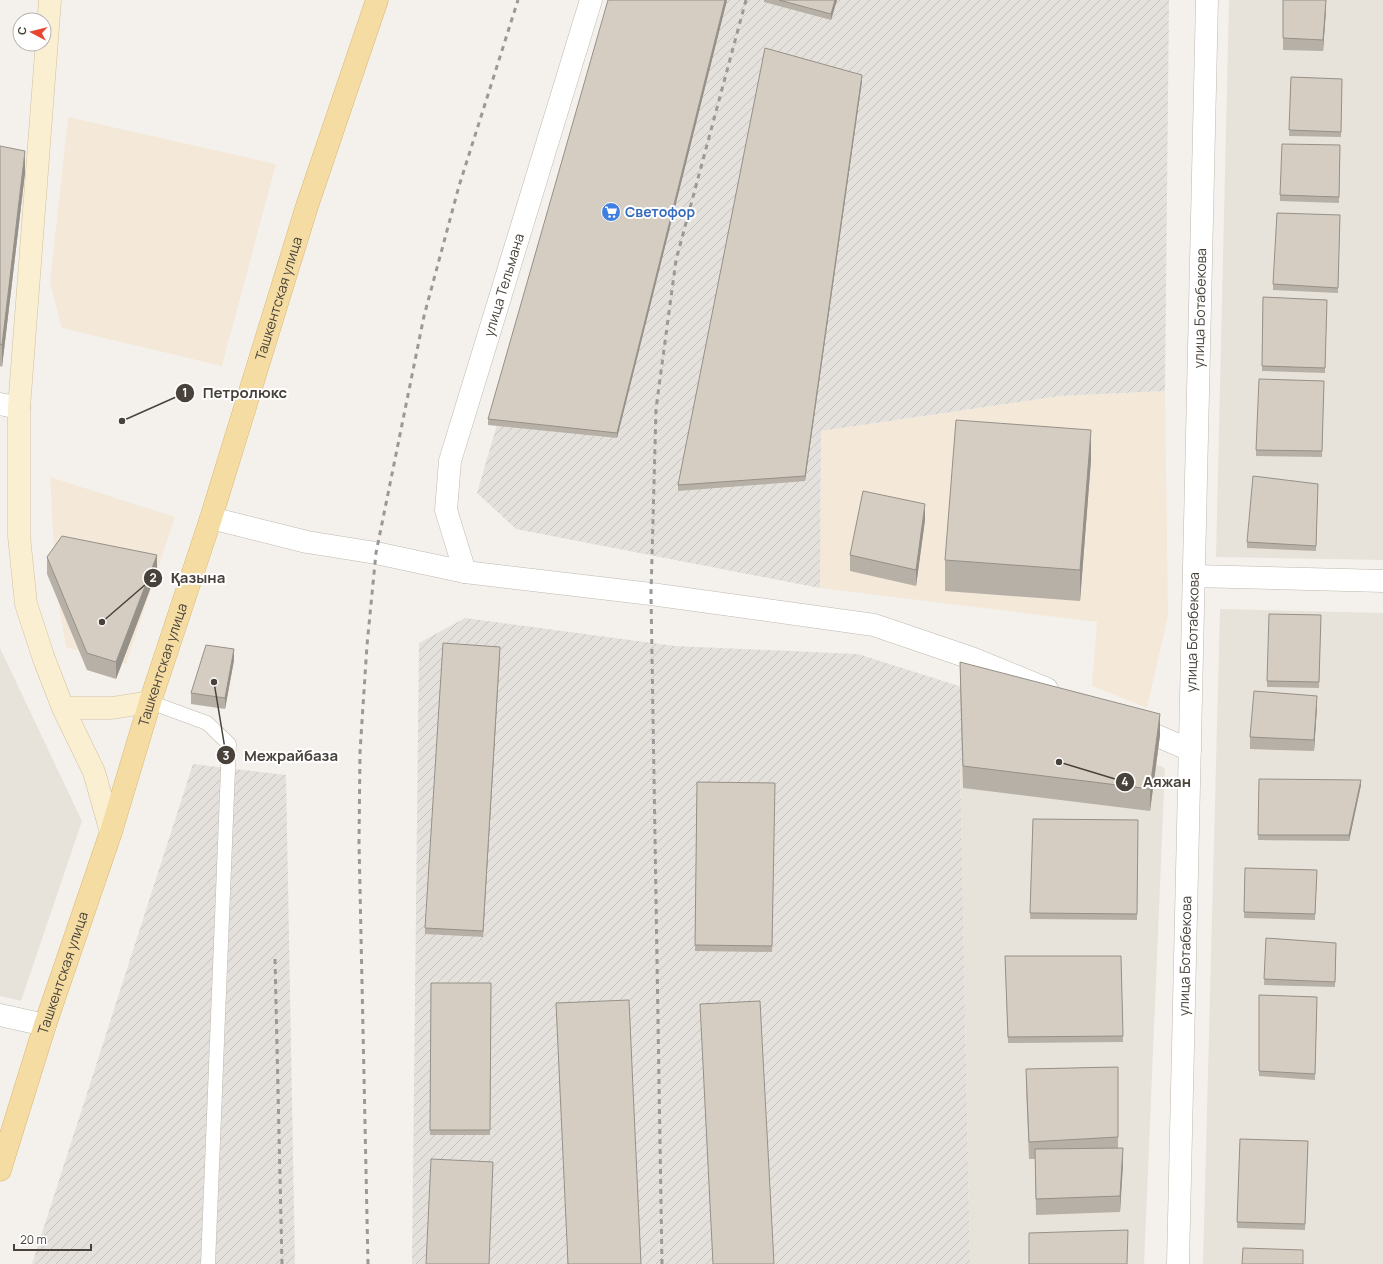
<svg xmlns="http://www.w3.org/2000/svg" width="1383" height="1264" viewBox="0 0 1383 1264" font-family="Manrope,sans-serif">
  <style>
    .residential { fill: #e8e3da }
    .commercial { fill: #f4e8d9 }
    .industrial { fill: url(#industrial-furrows) }
    .lines { fill: none; stroke-linecap: round; stroke-linejoin: round }
    .service-casing { stroke: #bfb9af; stroke-width: 15 }
    .minor-casing { stroke: #bfb9af; stroke-width: 23 }
    .secondary-casing { stroke: #cfc29f; stroke-width: 23 }
    .primary-casing { stroke: #dab874; stroke-width: 23 }
    .service { stroke: #fff; stroke-width: 14 }
    .minor { stroke: #fff; stroke-width: 22 }
    .secondary { stroke: #faefd0; stroke-width: 22 }
    .primary { stroke: #f5dca3; stroke-width: 22 }
    .rail { stroke: #999; stroke-width: 3; stroke-dasharray: 5 5; stroke-linecap: butt }
    .wall { fill: #b7b0a7 }
    .shaded-wall { fill: #959088 }
    .building { fill: #d5cdc2; stroke: #959088 }
    .labels { text-anchor: middle; stroke-width: 4; stroke-linejoin: round; paint-order: stroke }
    .shop-label { font-size: 14px; font-weight: bold; fill: #366cbe; stroke: #fff; text-anchor: start }
    .street-label { font-size: 14px; fill: #48423a; stroke: #fff }
    .leader { fill: none; stroke: #48423a; stroke-width: 1.5 }
    .callout-dot { fill: #48423a; stroke: #fff; stroke-width: 1.5 }
    .mark-label { font-size: 12px; text-anchor: middle; font-weight: bold; fill: #fff }
    .callout-label { font-size: 15px; text-anchor: middle; font-weight: bold; fill: #48423a; stroke: #fff; stroke-width: 4; stroke-linejoin: round; paint-order: stroke }
  </style>
  <defs>
    <pattern id="industrial-furrows" width="10" height="10" patternUnits="userSpaceOnUse"><rect width="10" height="10" fill="#e4e1dd"/><path d="M-1 1l2-2M0 10L10 0M9 11l2-2" fill="none" stroke="#c5c2be"/></pattern>
  </defs>
  <rect width="100%" height="100%" fill="#f4f1ec"/>
  <!-- residential -->
  <path class="residential" d="M 1229,0 L 1383,0 L 1383,560 L 1216,557 Z
    M 1220,609 L 1383,613 L 1383,1264 L 1203,1264 Z
    M 0,648 L 82,821 L 21,1001 L 0,996 Z
    M 981,693 L 1165,768 L 1144,1264 L 970,1264 L 960,764 Z"/>
  <!-- commercial -->
  <path class="commercial" d="M 68,117 L 276,164 L 222,366 L 62,328 L 50,283 Z
    M 1165,391 L 1168,615 L 1147,708 L 1092,686 L 1097,622 L 820,588 L 821,431 L 1060,396 Z
    M 50,477 L 175,517 L 126,664 L 66,647 L 56,588 Z"/>
  <!-- industrial -->
  <path class="industrial" d="M 621,0 L 1169,0 L 1165,391 L 1060,396 L 821,431 L 820,588 L 516,529 L 477,493 Z
    M 465,618 L 675,646 L 858,654 L 981,693 L 960,764 L 970,1264 L 412,1264 L 419,643 Z
    M 193,764 L 286,775 L 295,1264 L 32,1264 Z"/>
  <g class="lines">
    <!-- service casing -->
    <g class="service-casing">
      <path id="service" d="M 150,702 L 207,723 L 229,744 L 208,1264"/>
    </g>
    <!-- minor casing -->
    <g class="minor-casing">
      <g id="minor">
        <path d="M 0,404 L 19,408"/>
        <path d="M 211,518 L 307,542 L 376,553 L 465,572 L 651,594 L 874,625 L 974,659 L 1047,689"/>
        <path id="s1" d="M 465,572 L 446,510 L 450,461 L 591,0"/>
        <path d="M 1194,576 L 1383,581"/>
        <path d="M 1132,725 L 1190,750"/>
        <path d="M 0,1015 L 45,1025"/>
        <path id="s2" d="M 1178,1264 L 1207,0"/>
      </g>
    </g>
    <!-- secondary casing -->
    <g class="secondary-casing">
      <path id="secondary" d="M 50,0 L 19,408 L 19,536 L 26,604 L 44,659 L 63,708 L 94,772 L 111,832
        M 63,708 L 112,708 L 150,702"/>
    </g>
    <!-- primary casing -->
    <g class="primary-casing">
      <g id="primary">
        <path id="s3" d="M 0,1170 L 45,1025 L 111,832 L 150,702 L 211,518 L 307,206 L 377,0"/>
      </g>
    </g>
    <!-- service -->
    <use href="#service" class="service"/>
    <!-- minor -->
    <use href="#minor" class="minor"/>
    <!-- secondary -->
    <use href="#secondary" class="secondary"/>
    <!-- primary -->
    <use href="#primary" class="primary"/>
    <!-- rail -->
    <path class="rail" d="M 275,959 L 282,1264
      M 368,1264 L 359,842 L 360,752 L 367,645 L 376,553 L 424,316 L 459,186 L 518,0
      M 662,1264 L 651,594 L 656,409 L 676,260 L 746,0"/>
  </g>
  <!-- wall -->
  <path class="wall" d="M 727,0 L 617,438 L 488,425 L 488,419 Z
    M 764,0 L 837,0 L 831,20 L 764,2 Z
    M 1283,0 L 1326,10 L 1323,51 L 1283,50 Z
    M 1291,77 L 1342,79 L 1341,137 L 1289,136 Z
    M 862,81 L 805,481 L 678,491 L 678,485 Z
    M 1340,145 L 1339,203 L 1280,201 L 1280,195 Z
    M 0,146 L 25,173 L 2,367 L 0,366 Z
    M 1340,215 L 1338,293 L 1273,290 L 1273,284 Z
    M 1263,297 L 1327,300 L 1325,373 L 1262,371 Z
    M 1324,381 L 1322,457 L 1256,456 L 1256,450 Z
    M 1091,460 L 1080,601 L 945,591 L 945,560 Z
    M 1318,484 L 1316,551 L 1247,548 L 1247,542 Z
    M 925,520 L 916,586 L 850,571 L 850,555 Z
    M 47,557 L 157,571 L 116,679 L 87,670 L 47,574 Z
    M 1321,615 L 1319,688 L 1267,687 L 1267,681 Z
    M 500,653 L 483,937 L 425,934 L 425,928 Z
    M 234,660 L 225,709 L 191,704 L 191,693 Z
    M 960,662 L 1160,735 L 1150,811 L 963,788 L 960,684 Z
    M 1317,707 L 1314,751 L 1250,749 L 1250,737 Z
    M 1259,779 L 1361,785 L 1349,841 L 1258,840 Z
    M 697,782 L 775,783 L 772,952 L 695,951 Z
    M 1033,819 L 1138,820 L 1137,920 L 1030,919 Z
    M 1245,868 L 1317,870 L 1315,920 L 1244,918 Z
    M 1266,938 L 1336,943 L 1335,987 L 1264,985 Z
    M 1121,956 L 1123,1042 L 1008,1043 L 1005,962 Z
    M 431,983 L 491,983 L 490,1135 L 430,1135 Z
    M 1259,995 L 1317,997 L 1315,1080 L 1259,1076 Z
    M 1118,1067 L 1118,1148 L 1123,1164 L 1120,1212 L 1036,1215 L 1035,1159 L 1029,1159 L 1026,1086 L 1026,1069 Z
    M 1240,1139 L 1308,1141 L 1305,1230 L 1237,1228 Z"/>
  <!-- shaded-wall -->
  <path class="shaded-wall" d="M 725,0 L 727,0 L 617,438 L 617,433 Z
    M 835,0 L 837,0 L 831,20 L 831,14 Z
    M 1326,0 L 1326,10 L 1323,51 L 1323,40 Z
    M 862,75 L 862,81 L 805,481 L 805,476 Z
    M 25,151 L 25,173 L 2,367 L 2,345 Z
    M 1091,430 L 1091,460 L 1080,601 L 1080,570 Z
    M 925,504 L 925,520 L 916,586 L 916,570 Z
    M 157,555 L 157,571 L 116,679 L 116,662 Z
    M 500,647 L 500,653 L 483,937 L 483,931 Z
    M 234,649 L 234,660 L 225,709 L 225,698 Z
    M 1317,696 L 1317,707 L 1314,751 L 1314,740 Z
    M 1160,714 L 1160,735 L 1150,811 L 1150,789 Z
    M 1361,780 L 1361,785 L 1349,841 L 1349,835 Z
    M 1123,1148 L 1123,1164 L 1120,1212 L 1120,1196 Z"/>
  <!-- building -->
  <path class="building" d="M 608,0 L 725,0 L 617,433 L 488,419 Z
    M 779,0 L 835,0 L 831,14 Z
    M 1283,0 L 1326,0 L 1323,40 L 1283,38 Z
    M 765,48 L 862,75 L 805,476 L 678,485 Z
    M 1291,77 L 1342,79 L 1341,132 L 1289,130 Z
    M 1282,144 L 1340,145 L 1339,197 L 1280,195 Z
    M 0,146 L 25,151 L 2,345 L 0,344 Z
    M 1277,213 L 1340,215 L 1338,288 L 1273,284 Z
    M 1263,297 L 1327,300 L 1325,368 L 1262,366 Z
    M 1259,379 L 1324,381 L 1322,451 L 1256,450 Z
    M 956,420 L 1091,430 L 1080,570 L 945,560 Z
    M 1253,476 L 1318,484 L 1316,546 L 1247,542 Z
    M 863,491 L 925,504 L 916,570 L 850,555 Z
    M 62,536 L 157,555 L 116,662 L 87,653 L 47,557 Z
    M 1269,614 L 1321,615 L 1319,682 L 1267,681 Z
    M 443,643 L 500,647 L 483,931 L 425,928 Z
    M 206,645 L 234,649 L 225,698 L 191,693 Z
    M 960,662 L 1160,714 L 1150,789 L 963,766 Z
    M 1254,691 L 1317,696 L 1314,740 L 1250,737 Z
    M 1259,779 L 1361,780 L 1349,835 L 1258,835 Z
    M 697,782 L 775,783 L 772,946 L 695,945 Z
    M 1033,819 L 1138,820 L 1137,914 L 1030,913 Z
    M 1245,868 L 1317,870 L 1315,914 L 1244,912 Z
    M 1266,938 L 1336,943 L 1335,982 L 1264,979 Z
    M 1005,956 L 1121,956 L 1123,1036 L 1008,1037 Z
    M 431,983 L 491,983 L 490,1130 L 430,1130 Z
    M 1259,995 L 1317,997 L 1315,1074 L 1259,1071 Z
    M 629,1000 L 641,1264 L 568,1264 L 556,1003 Z
    M 760,1001 L 774,1264 L 713,1264 L 700,1004 Z
    M 1118,1067 L 1118,1137 L 1029,1142 L 1026,1069 Z
    M 1240,1139 L 1308,1141 L 1305,1224 L 1237,1222 Z
    M 1123,1148 L 1120,1196 L 1036,1199 L 1035,1149 Z
    M 431,1159 L 493,1162 L 489,1264 L 426,1264 Z
    M 1128,1230 L 1127,1264 L 1029,1264 L 1029,1233 Z
    M 1243,1248 L 1303,1250 L 1303,1264 L 1242,1264 Z"/>
  <!-- icons -->
  <defs>
    <g id="supermarket-disc" transform="scale(1)"><circle r="9.5" fill="#3f7fe0" stroke="#fff"/><path d="M-6-5.5h2.5l.6 2H6L4.5 2H-2.5L-4.4-4H-6ZM-1.5 3.2a1.3 1.3 0 1 0 .1 0ZM3 3.2a1.3 1.3 0 1 0 .1 0Z" fill="#fff"/></g>
  </defs>
  <g fill-rule="evenodd">
    <use href="#supermarket-disc" x="611" y="212"/>
  </g>
  <g class="labels">
    <!-- shop labels -->
    <g class="shop-label">
      <text x="625" y="217">Светофор</text>
    </g>
    <!-- street labels -->
    <g class="street-label">
      <text dy="5" stroke="none"><textPath href="#s1" startOffset="298">улица Тельмана</textPath></text>
      <text dy="5" stroke="none"><textPath href="#s3" startOffset="915">Ташкентская улица</textPath></text>
      <text dy="5" stroke="none"><textPath href="#s2" startOffset="956">улица Ботабекова</textPath></text>
      <text dy="5" stroke="none"><textPath href="#s2" startOffset="632">улица Ботабекова</textPath></text>
      <text dy="5" stroke="none"><textPath href="#s3" startOffset="531">Ташкентская улица</textPath></text>
      <text dy="5" stroke="none"><textPath href="#s2" startOffset="308">улица Ботабекова</textPath></text>
      <text dy="5" stroke="none"><textPath href="#s3" startOffset="207">Ташкентская улица</textPath></text>
    </g>
  </g>
  <!-- callouts -->
  <path class="leader" d="M122 421L185 393M102 622L153 578M214 682L226 755M1059 762L1125 782"/>
  <g class="callout-dot">
    <circle cx="122" cy="421" r="4"/>
    <circle cx="102" cy="622" r="4"/>
    <circle cx="214" cy="682" r="4"/>
    <circle cx="1059" cy="762" r="4"/>
    <circle cx="185" cy="393" r="10"/>
    <circle cx="153" cy="578" r="10"/>
    <circle cx="226" cy="755" r="10"/>
    <circle cx="1125" cy="782" r="10"/>
  </g>
  <g class="mark-label">
    <text x="185" y="397">1</text>
    <text x="153" y="582">2</text>
    <text x="226" y="760">3</text>
    <text x="1125" y="786">4</text>
  </g>
  <g class="callout-label">
    <text x="245" y="398">Петролюкс</text>
    <text x="198" y="583">Қазына</text>
    <text x="291" y="761">Межрайбаза</text>
    <text x="1167" y="787">Аяжан</text>
  </g>
  <!-- north arrow -->
  <g transform="translate(32 32) rotate(277)"><circle r="19" fill="#ffffff" stroke="#b6b3b0"/>
  <path d="M0-3L7 15L0 10L-7 15Z" fill="#e74630"/>
  <text y="-6" font-size="11" font-weight="bold" text-anchor="middle" fill="#48423a">С</text>
  </g>
  <!-- scale -->
  <path d="M14 1244v6h77v-6" fill="none" stroke="#48423a" stroke-width="2"/>
  <text x="20" y="1244" font-size="12" fill="#48423a" stroke="#ffffff" stroke-width="3" paint-order="stroke">20 m</text>
</svg>
